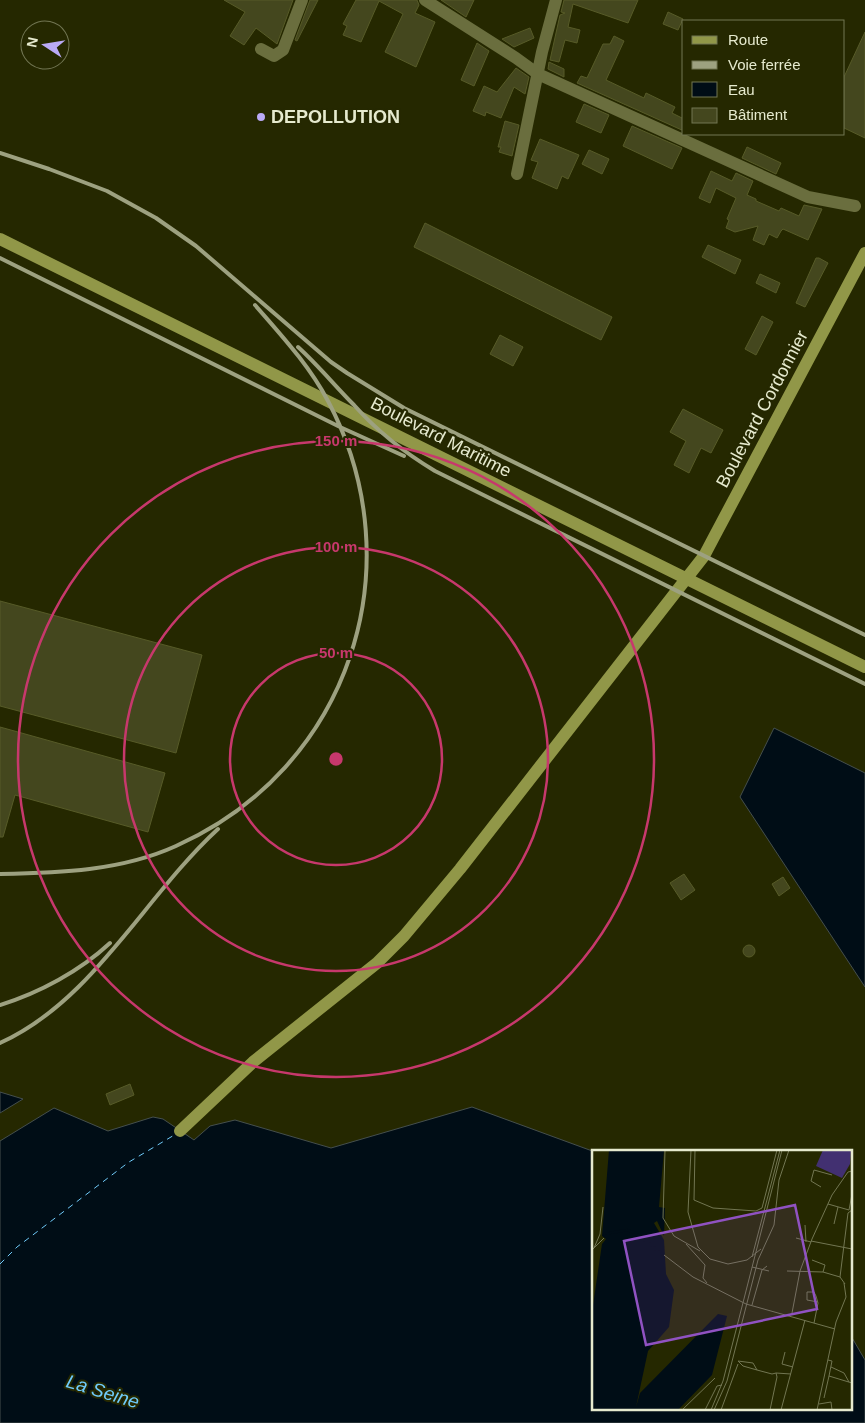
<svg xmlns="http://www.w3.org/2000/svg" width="865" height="1423" viewBox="0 0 865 1423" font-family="Helvetica,sans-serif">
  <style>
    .water { fill: #000d16; stroke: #454f4d }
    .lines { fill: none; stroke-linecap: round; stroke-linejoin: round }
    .ferry { stroke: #70cbfa; stroke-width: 1; stroke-dasharray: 6 5; stroke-linecap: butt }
    .building { fill: #44471e; stroke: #575b28 }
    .street { stroke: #6a6e3e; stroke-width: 12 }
    .secondary { stroke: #919748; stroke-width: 12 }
    .rail { stroke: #9da180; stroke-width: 4 }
    .ring { fill: none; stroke: #c7386c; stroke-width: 2.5 }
    .poi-dot { fill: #baaaf6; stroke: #252800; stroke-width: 2 }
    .labels { text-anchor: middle; stroke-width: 4; stroke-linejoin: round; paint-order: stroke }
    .poi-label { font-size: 18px; font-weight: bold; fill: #e6eace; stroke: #252800; text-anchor: start }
    .street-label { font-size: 18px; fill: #e6eace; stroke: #252800 }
    .water-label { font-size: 19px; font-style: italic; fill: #70cbfa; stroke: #252800 }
    .inset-river { fill: none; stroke: #000d16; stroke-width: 2.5 }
    .inset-road { fill: none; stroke: #727652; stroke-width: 1 }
    .view { fill: #9052c2; fill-opacity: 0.15; stroke: #9052c2; stroke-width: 2.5 }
    .inset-edge { fill: none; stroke: #e6eace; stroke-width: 2.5 }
    .centre { fill: #c7386c; stroke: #252800; stroke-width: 2.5 }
    .ring-label { font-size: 15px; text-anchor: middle; font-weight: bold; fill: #c7386c; stroke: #252800; stroke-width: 4; stroke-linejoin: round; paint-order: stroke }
  </style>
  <rect width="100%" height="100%" fill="#252800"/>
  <!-- water -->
  <path class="water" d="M 774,728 L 865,773 L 865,987 L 740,797 Z
    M 0,1092 L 23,1099 L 0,1113 Z
    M 472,1107 L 595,1152 L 594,1152 L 594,1409 L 851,1409 L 851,1336 L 865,1360 L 865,1423 L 0,1423 L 0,1141 L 54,1108 L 108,1131 L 153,1117 L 163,1119 L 194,1140 L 210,1126 L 235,1120 L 331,1148 Z"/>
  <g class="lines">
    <!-- ferry -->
    <path class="ferry" d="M 0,1264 L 17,1247 L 129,1162 L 176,1134"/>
  </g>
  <!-- building -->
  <path class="building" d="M 224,0 L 293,0 L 277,44 L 256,28 L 244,45 L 230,36 L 245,12 Z
    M 310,0 L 318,0 L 297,41 L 295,40 Z
    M 356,0 L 417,0 L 419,5 L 415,13 L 435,22 L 416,67 L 385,52 L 403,14 L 379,1 L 361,42 L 343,35 L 347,26 L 343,24 Z
    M 441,0 L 474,0 L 466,17 Z
    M 564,0 L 638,0 L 628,23 L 573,4 L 568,27 L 580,30 L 577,43 L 565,40 L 559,62 L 550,60 L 560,15 L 565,13 L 561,12 Z
    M 668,12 L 683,19 L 678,30 L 663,24 Z
    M 530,28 L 534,38 L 514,47 L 502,39 Z
    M 865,32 L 865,138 L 844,128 L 844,77 Z
    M 614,36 L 624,41 L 606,80 L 644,98 L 646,93 L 675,107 L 672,113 L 684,119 L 684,131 L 577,83 L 581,76 L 587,78 L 603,44 L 610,44 Z
    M 477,43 L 489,51 L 474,86 L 461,80 Z
    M 549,62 L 564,69 L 564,77 L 548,69 Z
    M 516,68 L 529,77 L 525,94 L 514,87 L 501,118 L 486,112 L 485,116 L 473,111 L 484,86 L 497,92 Z
    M 584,104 L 609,115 L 601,133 L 576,122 Z
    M 505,121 L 519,125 L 512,156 L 499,152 L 501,147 L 498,147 Z
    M 632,126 L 682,148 L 672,169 L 623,146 Z
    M 540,139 L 579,155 L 568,179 L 562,176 L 557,189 L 532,178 L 538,162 L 531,160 Z
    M 747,147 L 781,163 L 776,174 L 742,158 Z
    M 589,150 L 609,159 L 602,174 L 582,164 Z
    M 711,171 L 732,181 L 736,173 L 753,181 L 747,195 L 756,199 L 756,201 L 779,211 L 781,208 L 799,216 L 804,205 L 822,209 L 808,240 L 783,229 L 781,231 L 777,238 L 769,234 L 764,245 L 753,240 L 758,226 L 735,232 L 726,228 L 729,220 L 727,219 L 736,198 L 716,188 L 710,203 L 699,198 Z
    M 425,223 L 612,317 L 601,340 L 414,247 Z
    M 708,245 L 741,260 L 735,274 L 702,257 Z
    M 816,258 L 819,258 L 828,263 L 805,307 L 796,303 Z
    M 760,274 L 780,283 L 776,293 L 756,283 Z
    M 762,316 L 773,322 L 756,355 L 745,349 Z
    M 500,335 L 523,347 L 513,366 L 490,354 Z
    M 683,409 L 723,430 L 711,453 L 701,448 L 689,473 L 674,465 L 686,441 L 670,432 Z
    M 0,601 L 202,655 L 176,753 L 0,706 Z
    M 0,727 L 165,773 L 148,832 L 15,795 L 3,837 L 0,837 Z
    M 684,874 L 695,890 L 681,900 L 670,883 Z
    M 783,877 L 790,888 L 779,896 L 772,884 Z
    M743 951a6 6 0 1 1 12 0a6 6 0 1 1-12 0Z
    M 130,1084 L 134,1095 L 110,1105 L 106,1094 Z"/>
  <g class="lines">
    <!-- street -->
    <path class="street" d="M 425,0 L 516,58 L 538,74 L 808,197 L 855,206
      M 261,49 L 274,56 L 283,50 L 302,0
      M 517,174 L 542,52 L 556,0"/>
    <!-- secondary -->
    <path class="secondary" d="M 0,239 L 865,667
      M 180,1131 L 253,1062 L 377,963 L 404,936 L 460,869 L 686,579 L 704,556 L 714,537 L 865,253"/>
    <!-- rail -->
    <path class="rail" d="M 0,153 L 49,169 L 107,191 L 156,218 L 196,246 L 331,362 L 347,373 L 404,408 L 865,635
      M 0,258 L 340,427 L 404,456
      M 298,347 C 318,365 335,386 354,405 C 377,431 405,453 435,471 L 865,684
      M 0,874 C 59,873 121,871 176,846 C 349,769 416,567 328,401 C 309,365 281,335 255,305
      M 0,1005 C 39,993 80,971 110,943
      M 0,1043 C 93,1001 144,897 218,829"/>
  </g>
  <!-- distance rings -->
  <g class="ring">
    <circle cx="336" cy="759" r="106"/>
    <circle cx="336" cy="759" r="212"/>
    <circle cx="336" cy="759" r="318"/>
  </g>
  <!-- markers -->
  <circle class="poi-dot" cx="261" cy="117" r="5"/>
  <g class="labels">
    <!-- poi labels -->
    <g class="poi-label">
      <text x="271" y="123">DEPOLLUTION</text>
    </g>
    <!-- street labels -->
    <g class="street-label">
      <text transform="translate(762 409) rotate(-62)" y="6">Boulevard Cordonnier</text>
      <text transform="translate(441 437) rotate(27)" y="6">Boulevard Maritime</text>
    </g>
    <!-- water labels -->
    <g class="water-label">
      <text transform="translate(103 1391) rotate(17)" y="7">La Seine</text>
    </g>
  </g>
  <!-- overview -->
  <g transform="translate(592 1150)">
    <rect width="260" height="260" fill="#252800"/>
    <path d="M 231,0 L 259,1 L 258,14 L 250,28 L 224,16 Z" fill="#423071"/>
    <path d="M 17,0 L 72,0 L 67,57 L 73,58 L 72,86 L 65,71 L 62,73 L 72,90 L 74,124 L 82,140 L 77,177 L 56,201 L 44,257 L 48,243 L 126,164 L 135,166 L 120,225 L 86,260 L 0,260 L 0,162 L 10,94 L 14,89 L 10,86 Z" fill="#000d16"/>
    <path class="inset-river" d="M 13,87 L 18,83 L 35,80 L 44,83 L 71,105"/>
    <path class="inset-road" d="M 73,0 L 71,68 L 82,86 L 108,101M 99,0 L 96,62 L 106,97 L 118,109 L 136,114 L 155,110 L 169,99M 103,0 L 102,50 L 121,58 L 164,61 L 170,58 L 185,0M 229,37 L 219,31 L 222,20 L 240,25M 236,54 L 257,60 L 260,44M 242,74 L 246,57M 213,75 L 214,92M 204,88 L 219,92M 219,91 L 260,99M 94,94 L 113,115 L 111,128 L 115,133M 2,98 L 8,84 L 11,57M 0,100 L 12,88M 72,105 L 101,127 L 154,154 L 243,179M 160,107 L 188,0M 220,110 L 233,115 L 231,122M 160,117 L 177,121M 195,121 L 231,122 L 248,127M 253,134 L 248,127 L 256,63 L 260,60M 160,155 L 170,120 L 175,116M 200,163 L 208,121 L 220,89 L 240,45 L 256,22 L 260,21M 222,173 L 226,153 L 224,146 L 222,142 L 215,142 L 215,150 L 226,152M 193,202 L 190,214 L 201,217M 236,210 L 240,211 L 237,226 L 260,233M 239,217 L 252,223 L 257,232M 165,220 L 161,213 L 146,211 L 151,216 L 165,220 L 180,224 L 184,223 L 185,227 L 178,260M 184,223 L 199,224M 232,248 L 237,226M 227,254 L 239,252 L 240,260M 90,260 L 123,228M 113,260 L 125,236 L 130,235M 119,260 L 131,231 L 190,0M 122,260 L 135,231 L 166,110 L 182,75 L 187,30 L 197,0M 129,260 L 146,214M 189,260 L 213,170M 225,260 L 244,172 L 254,147 L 252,133"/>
    <path class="view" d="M 203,55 L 225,159 L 54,195 L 32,91 Z"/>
    <rect width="260" height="260" class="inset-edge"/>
  </g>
  <circle cx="336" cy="759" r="8" class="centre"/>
  <g class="ring-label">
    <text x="336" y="446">150 m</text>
    <text x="336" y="552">100 m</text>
    <text x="336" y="658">50 m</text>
  </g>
  <!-- legend -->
  <rect x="682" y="20" width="162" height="115" fill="#252800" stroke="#727652"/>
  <rect x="692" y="36" width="25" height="8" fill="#919748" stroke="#727652"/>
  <text x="728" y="45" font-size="15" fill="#e6eace">Route</text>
  <rect x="692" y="61" width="25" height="8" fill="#9da180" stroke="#727652"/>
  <text x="728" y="70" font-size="15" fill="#e6eace">Voie ferrée</text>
  <rect x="692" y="82" width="25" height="15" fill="#000d16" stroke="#727652"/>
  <text x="728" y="95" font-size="15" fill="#e6eace">Eau</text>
  <rect x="692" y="108" width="25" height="15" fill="#44471e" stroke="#727652"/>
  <text x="728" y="120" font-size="15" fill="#e6eace">Bâtiment</text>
  <!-- north arrow -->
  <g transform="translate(45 45) rotate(282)"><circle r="24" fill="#252800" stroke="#727652"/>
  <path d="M0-4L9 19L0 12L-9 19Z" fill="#baaaf6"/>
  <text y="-8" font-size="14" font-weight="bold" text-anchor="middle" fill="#e6eace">N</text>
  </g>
</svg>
